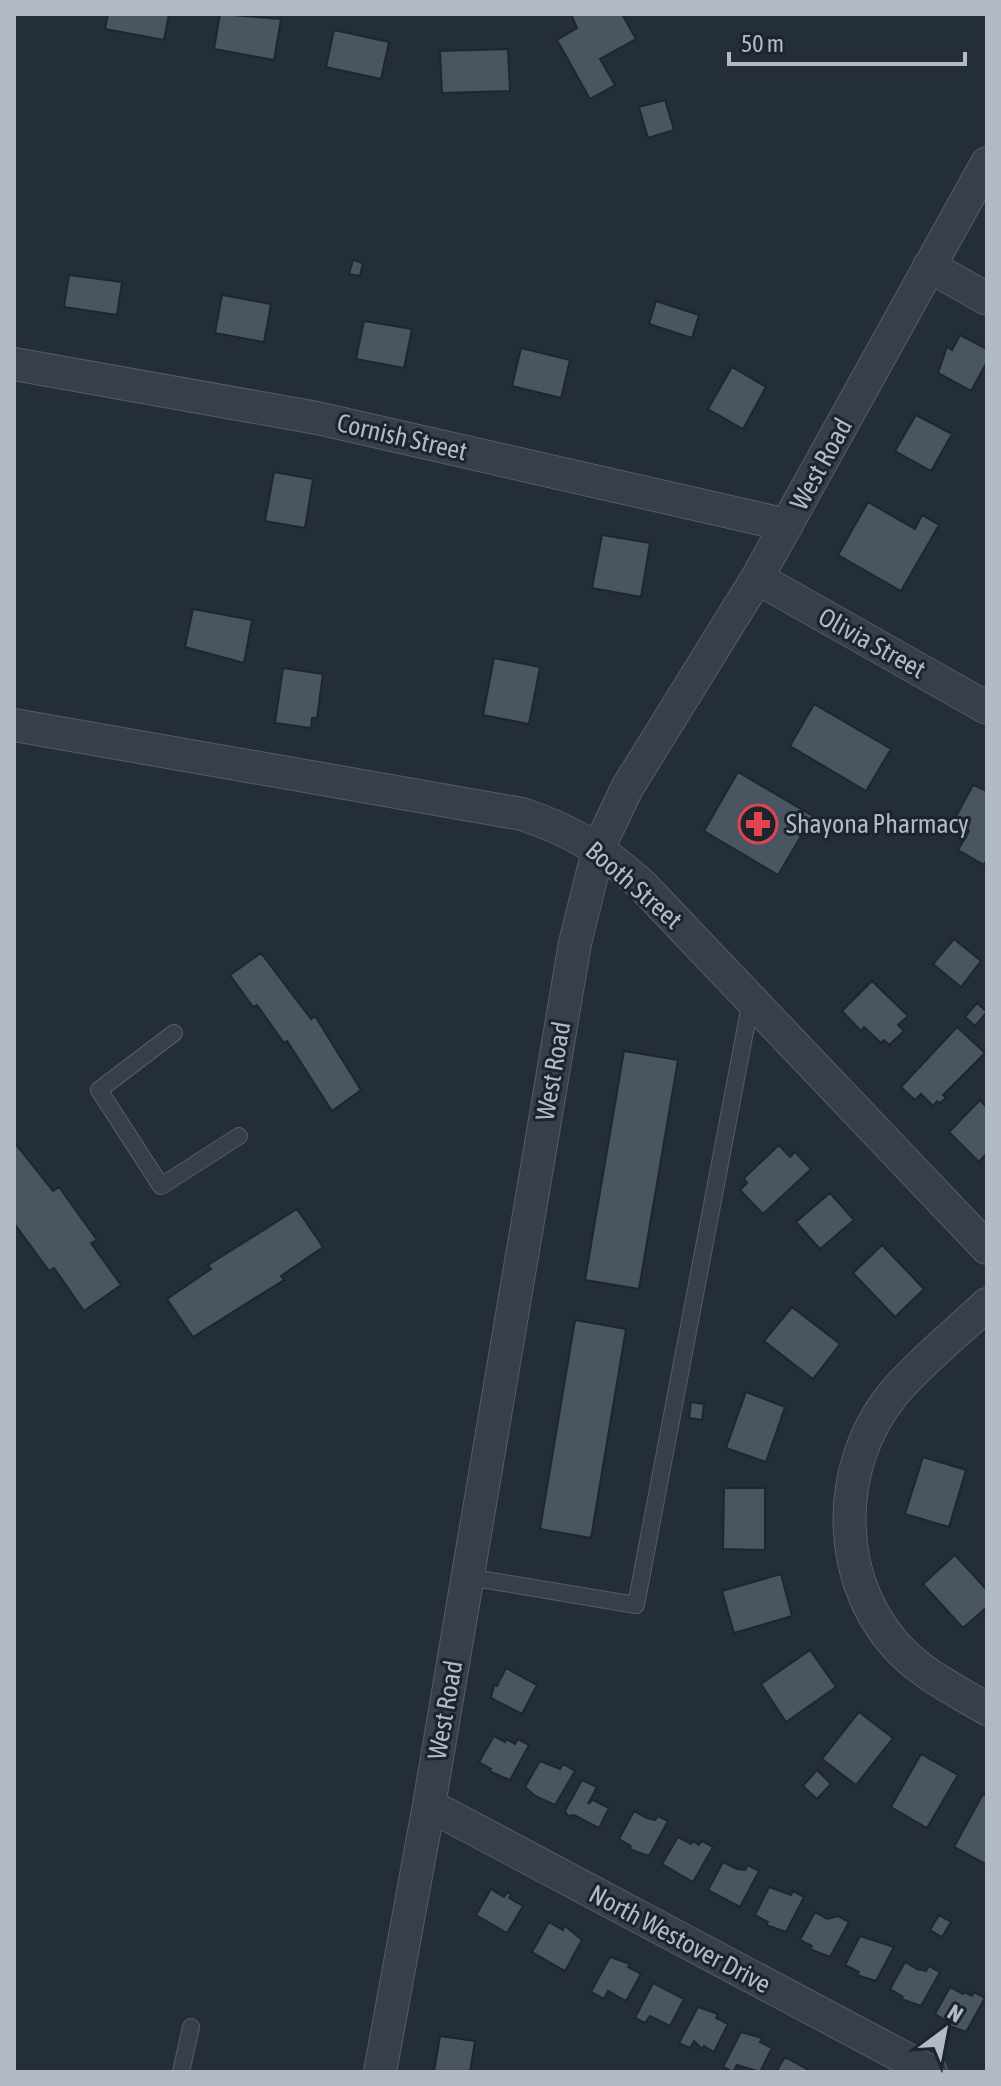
<svg xmlns="http://www.w3.org/2000/svg" width="1001" height="2086" viewBox="0 0 1001 2086" font-family="'Asap Condensed',sans-serif">
  <style>
    .building { fill: #4a5562; stroke: #1e2630; stroke-width: 2 }
    .lines { fill: none; stroke-linecap: round; stroke-linejoin: round }
    .lane-casing { stroke: #555d67; stroke-width: 18 }
    .street-casing { stroke: #555d67; stroke-width: 34 }
    .lane { stroke: #373f49; stroke-width: 16 }
    .street { stroke: #373f49; stroke-width: 32 }
    .labels { text-anchor: middle; stroke-width: 6; stroke-linejoin: round; paint-order: stroke }
    .street-label { font-size: 26px; fill: #b2bac5; stroke: #1c242e }
    .poi-label { font-size: 26px; fill: #b2bac5; stroke: #1c242e; text-anchor: start }
  </style>
  <rect width="100%" height="100%" fill="#232e38"/>
  <!-- building -->
  <path class="building" d="M 108,14 L 169,14 L 164,40 L 105,29 Z
    M 220,14 L 281,19 L 274,60 L 214,49 Z
    M 622,14 L 636,39 L 600,59 L 615,85 L 590,99 L 557,40 L 577,28 L 571,14 Z
    M 334,30 L 389,42 L 381,79 L 326,67 Z
    M 508,49 L 510,91 L 442,93 L 440,51 Z
    M 665,100 L 674,130 L 648,138 L 639,107 Z
    M 353,260 L 363,263 L 360,276 L 349,274 Z
    M 69,275 L 122,282 L 117,315 L 64,307 Z
    M 222,295 L 271,304 L 264,342 L 215,333 Z
    M 656,301 L 699,315 L 692,338 L 649,324 Z
    M 364,321 L 412,329 L 404,368 L 356,359 Z
    M 960,335 L 987,349 L 987,362 L 971,391 L 938,373 L 947,347 L 952,350 Z
    M 521,348 L 570,360 L 561,398 L 512,386 Z
    M 732,367 L 766,387 L 743,429 L 708,409 Z
    M 916,415 L 952,434 L 931,471 L 895,451 Z
    M 274,472 L 313,479 L 305,528 L 265,521 Z
    M 868,502 L 915,529 L 922,515 L 939,525 L 901,591 L 838,555 Z
    M 602,535 L 650,543 L 641,597 L 592,588 Z
    M 193,609 L 252,620 L 244,663 L 185,647 Z
    M 494,658 L 540,667 L 529,724 L 483,715 Z
    M 283,668 L 323,674 L 317,718 L 312,718 L 311,728 L 275,723 Z
    M 814,704 L 891,749 L 866,791 L 790,746 Z
    M 738,772 L 813,816 L 778,875 L 704,831 Z
    M 973,785 L 987,791 L 987,859 L 984,865 L 958,850 L 969,831 L 953,822 Z
    M 954,939 L 981,961 L 961,987 L 933,964 Z
    M 261,953 L 311,1019 L 315,1016 L 361,1090 L 332,1111 L 287,1041 L 284,1043 L 257,1005 L 253,1007 L 230,975 Z
    M 872,981 L 908,1016 L 898,1025 L 904,1031 L 889,1045 L 884,1040 L 881,1043 L 864,1027 L 861,1031 L 842,1011 Z
    M 977,1003 L 987,1012 L 975,1026 L 965,1017 Z
    M 957,1027 L 985,1053 L 943,1095 L 946,1098 L 940,1103 L 937,1101 L 933,1106 L 921,1094 L 915,1100 L 901,1087 Z
    M 624,1051 L 678,1060 L 639,1289 L 585,1280 Z
    M 980,1100 L 987,1108 L 987,1153 L 979,1162 L 949,1132 Z
    M 14,1142 L 53,1191 L 59,1187 L 97,1240 L 91,1243 L 121,1285 L 84,1311 L 54,1268 L 49,1271 L 14,1223 Z
    M 779,1145 L 790,1157 L 795,1152 L 811,1169 L 763,1214 L 740,1190 L 747,1183 L 744,1178 Z
    M 830,1193 L 854,1220 L 820,1249 L 796,1222 Z
    M 297,1209 L 323,1247 L 281,1276 L 284,1280 L 193,1337 L 167,1299 L 211,1269 L 208,1265 Z
    M 882,1245 L 924,1289 L 895,1317 L 853,1273 Z
    M 792,1307 L 840,1344 L 813,1379 L 764,1341 Z
    M 575,1320 L 626,1329 L 591,1538 L 540,1529 Z
    M 746,1392 L 785,1407 L 766,1462 L 726,1448 Z
    M 691,1402 L 704,1404 L 702,1420 L 689,1418 Z
    M 923,1457 L 966,1470 L 949,1527 L 905,1514 Z
    M 724,1488 L 765,1488 L 765,1550 L 723,1549 Z
    M 955,1555 L 987,1590 L 987,1607 L 963,1628 L 923,1584 Z
    M 781,1574 L 792,1616 L 734,1633 L 722,1591 Z
    M 810,1650 L 836,1687 L 786,1722 L 761,1684 Z
    M 506,1668 L 537,1685 L 522,1714 L 491,1698 L 494,1685 L 497,1686 Z
    M 859,1712 L 893,1738 L 856,1785 L 822,1759 Z
    M 494,1736 L 505,1742 L 506,1739 L 515,1744 L 518,1739 L 529,1745 L 510,1780 L 489,1771 L 491,1769 L 479,1762 Z
    M 921,1754 L 958,1775 L 927,1828 L 891,1807 Z
    M 540,1761 L 560,1769 L 563,1764 L 575,1771 L 555,1805 L 535,1796 L 525,1787 Z
    M 817,1770 L 831,1784 L 817,1799 L 803,1786 Z
    M 582,1780 L 597,1787 L 588,1804 L 593,1800 L 609,1808 L 599,1828 L 574,1815 L 568,1816 L 565,1811 Z
    M 983,1794 L 987,1796 L 987,1865 L 954,1847 Z
    M 634,1811 L 647,1818 L 655,1820 L 658,1816 L 668,1821 L 649,1856 L 629,1849 L 631,1846 L 619,1839 Z
    M 678,1837 L 691,1844 L 693,1841 L 699,1845 L 702,1841 L 713,1847 L 693,1882 L 662,1864 Z
    M 723,1862 L 737,1869 L 745,1870 L 748,1865 L 759,1871 L 740,1907 L 708,1890 Z
    M 769,1887 L 791,1895 L 793,1891 L 804,1897 L 786,1932 L 766,1925 L 768,1922 L 755,1915 Z
    M 491,1889 L 504,1897 L 507,1892 L 511,1895 L 509,1898 L 523,1906 L 507,1933 L 476,1915 Z
    M 815,1912 L 827,1919 L 838,1916 L 849,1922 L 830,1957 L 810,1949 L 812,1946 L 800,1940 Z
    M 939,1915 L 951,1922 L 942,1937 L 930,1930 Z
    M 549,1922 L 563,1930 L 565,1926 L 582,1940 L 565,1971 L 532,1952 Z
    M 860,1936 L 894,1947 L 876,1981 L 857,1975 L 859,1972 L 845,1965 Z
    M 610,1957 L 630,1964 L 628,1967 L 641,1974 L 626,2001 L 608,1991 L 604,1999 L 591,1992 Z
    M 905,1962 L 917,1969 L 926,1971 L 929,1966 L 940,1972 L 921,2006 L 901,1999 L 903,1997 L 890,1989 Z
    M 653,1983 L 684,1999 L 670,2026 L 650,2016 L 645,2023 L 635,2018 Z
    M 950,1987 L 963,1994 L 964,1992 L 972,1996 L 974,1992 L 985,1998 L 966,2032 L 947,2025 L 948,2022 L 935,2014 Z
    M 698,2007 L 718,2014 L 716,2018 L 728,2024 L 714,2052 L 704,2046 L 702,2049 L 694,2041 L 690,2048 L 679,2043 Z
    M 741,2032 L 762,2038 L 760,2042 L 772,2048 L 760,2072 L 737,2065 L 733,2072 L 723,2067 Z
    M 440,2036 L 475,2041 L 470,2072 L 434,2072 Z
    M 785,2057 L 812,2072 L 776,2072 Z"/>
  <g class="lines">
    <!-- lane casing -->
    <g class="lane-casing">
      <path id="lane" d="M 174,1033 L 99,1090 L 161,1186 L 239,1136
        M 468,1577 L 636,1605 L 751,1000
        M 181,2072 L 191,2027"/>
    </g>
    <!-- street casing -->
    <g class="street-casing">
      <path id="street" d="M 929,266 L 987,299
        M 14,364 L 317,418 L 787,525
        M 757,578 L 987,708
        M 14,725 L 522,814 C 575,832 601,849 642,885 L 987,1248
        M 987,1304 C 957,1333 921,1361 894,1393 C 832,1468 834,1587 905,1655 C 928,1677 960,1693 987,1709
        M 429,1805 L 931,2072
        M 380,2072 L 429,1805 L 575,943 L 599,847 L 627,788 L 757,578 L 987,163"/>
    </g>
    <!-- lane -->
    <use href="#lane" class="lane"/>
    <!-- street -->
    <use href="#street" class="street"/>
  </g>
  <!-- icons -->
  <defs>
    <g id="pharmacy-ring" transform="scale(2)"><circle r="9.5" fill="#1c242e" stroke="#e0444e" stroke-width="1.5"/><path d="M-2-6h4v4h4v4h-4v4h-4v-4h-4v-4h4Z" fill="#e0444e"/></g>
  </defs>
  <g fill-rule="evenodd">
    <use href="#pharmacy-ring" x="758" y="824"/>
  </g>
  <g class="labels">
    <!-- street labels -->
    <g class="street-label">
      <text transform="translate(402 437) rotate(13)" y="9">Cornish Street</text>
      <text transform="translate(821 464) rotate(-61)" y="9">West Road</text>
      <text transform="translate(872 643) rotate(29)" y="9">Olivia Street</text>
      <text transform="translate(634 885) rotate(41)" y="9">Booth Street</text>
      <text transform="translate(553 1071) rotate(-80)" y="9">West Road</text>
      <text transform="translate(445 1710) rotate(-80)" y="9">West Road</text>
      <text transform="translate(680 1939) rotate(28)" y="9">North Westover Drive</text>
    </g>
    <!-- poi labels -->
    <g class="poi-label">
      <text x="786" y="833">Shayona Pharmacy</text>
    </g>
  </g>
  <!-- border -->
  <rect width="1001" height="2086" fill="none" stroke="#b2bac5" stroke-width="32"/>
  <!-- north arrow -->
  <g transform="translate(945 2030) rotate(32)" stroke="#1c242e" stroke-width="6" paint-order="stroke">
  <path d="M0-6L14 30L0 20L-14 30Z" fill="#b2bac5"/>
  <text y="-12" font-size="22" font-weight="bold" text-anchor="middle" fill="#b2bac5">N</text>
  </g>
  <!-- scale -->
  <path d="M729 52v12h236v-12" fill="none" stroke="#b2bac5" stroke-width="4"/>
  <text x="741" y="52" font-size="24" fill="#b2bac5" stroke="#1c242e" stroke-width="6" paint-order="stroke">50 m</text>
</svg>
